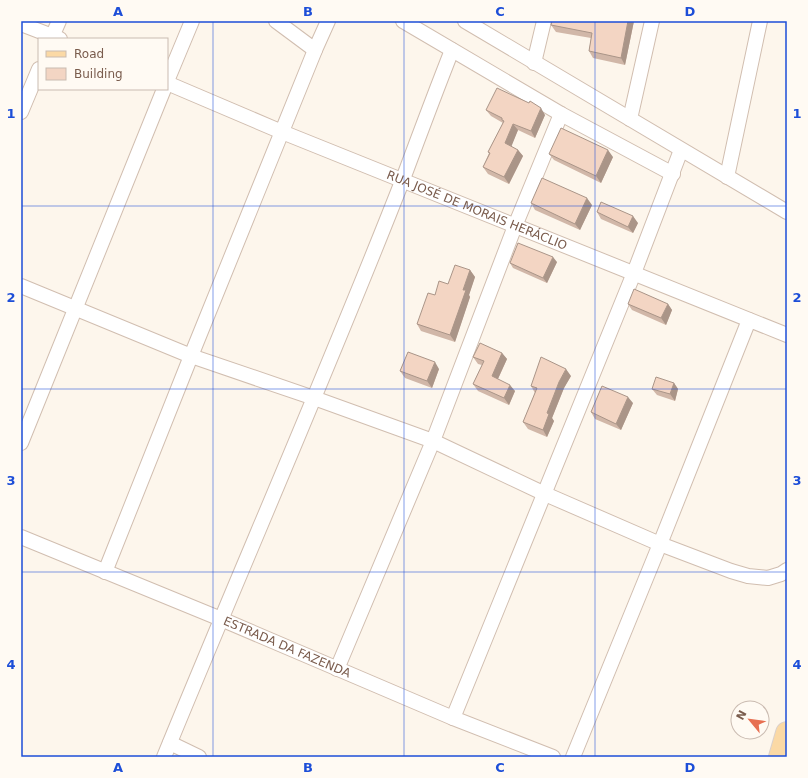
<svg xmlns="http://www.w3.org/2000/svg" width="808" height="778" viewBox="0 0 808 778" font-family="'DejaVu Sans',sans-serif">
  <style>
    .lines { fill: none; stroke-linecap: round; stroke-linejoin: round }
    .street-casing { stroke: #d1beb0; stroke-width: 16 }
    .primary-casing { stroke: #dad1cd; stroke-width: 24 }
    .street { stroke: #fff; stroke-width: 14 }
    .primary { stroke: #fbd9a5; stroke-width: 22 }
    .wall { fill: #d1b7a8 }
    .shaded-wall { fill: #aa9588 }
    .building { fill: #f3d5c3; stroke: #aa9588 }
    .grid { fill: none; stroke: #1d4ed8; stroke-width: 1; stroke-opacity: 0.55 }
    .labels { text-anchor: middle; stroke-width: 3.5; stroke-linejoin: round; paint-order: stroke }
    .street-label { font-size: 12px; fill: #7a5c4d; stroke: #fffaf3 }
    .neatline { fill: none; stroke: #1d4ed8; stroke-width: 1.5 }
    .grid-label { font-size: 13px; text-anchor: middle; font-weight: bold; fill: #1d4ed8 }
  </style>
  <rect width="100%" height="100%" fill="#fdf6ec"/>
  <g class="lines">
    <!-- street casing -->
    <g class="street-casing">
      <g id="street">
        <path d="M 276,21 L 315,50"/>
        <path d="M 403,21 L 561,114 L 673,174"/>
        <path d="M 465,21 L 787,212"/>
        <path d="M 21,24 L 60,39"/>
        <path d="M 51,39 L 59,21"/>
        <path d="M 534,63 L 544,21"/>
        <path d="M 167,81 L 192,21"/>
        <path id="s1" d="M 167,83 L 282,132 L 787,335"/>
        <path d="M 21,112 L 39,69"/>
        <path d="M 630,119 L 652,21"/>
        <path d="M 727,177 L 760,21"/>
        <path d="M 21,286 L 191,356 L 314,398 L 433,441 L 545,494 L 660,544 L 731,571 L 748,576 L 768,578 L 781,574 L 787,570"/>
        <path d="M 21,443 L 164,89"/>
        <path id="s2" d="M 21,537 L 221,619 L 453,718 L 553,757"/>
        <path d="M 105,572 L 191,356 L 315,50 L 328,21"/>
        <path d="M 337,669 L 433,441 L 515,226 L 561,114"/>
        <path d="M 453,718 L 634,273 L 681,150"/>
        <path d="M 170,743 L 199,757"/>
        <path d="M 164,757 C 243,564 327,373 403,179 C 419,136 435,93 452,50"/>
        <path d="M 573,757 L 660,544 L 749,320"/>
      </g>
    </g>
    <!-- primary casing -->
    <g class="primary-casing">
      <path id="primary" d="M 780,757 L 787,733"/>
    </g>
    <!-- street -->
    <use href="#street" class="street"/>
    <!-- primary -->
    <use href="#primary" class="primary"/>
  </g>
  <!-- wall -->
  <path class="wall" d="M 552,21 L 634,21 L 625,65 L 593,58 L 589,51 L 591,38 L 556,32 L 551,25 Z
    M 486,110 L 545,115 L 535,138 L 518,130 L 511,146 L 518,150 L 523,156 L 509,184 L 488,174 L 483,167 L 489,153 L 488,152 L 503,123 L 491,116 Z
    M 549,154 L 613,157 L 601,183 L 554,160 Z
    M 531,203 L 592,205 L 580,230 L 535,210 Z
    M 597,212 L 638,223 L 633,233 L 601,219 Z
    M 557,262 L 547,283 L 513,268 L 510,263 Z
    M 470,270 L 475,277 L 469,295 L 470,297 L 455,342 L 421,331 L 417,324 L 435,295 L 448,284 Z
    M 628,304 L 668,304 L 672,310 L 666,325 L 632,310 Z
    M 502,353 L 507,359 L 498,379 L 515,391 L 509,405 L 478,391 L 473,384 L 482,365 L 478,364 L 473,357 Z
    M 439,369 L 432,388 L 405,378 L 400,371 Z
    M 571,376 L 564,388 L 552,418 L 554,421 L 547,437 L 528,429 L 523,422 L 535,393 L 531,386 Z
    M 674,383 L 678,389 L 675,401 L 657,395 L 652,389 Z
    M 633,403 L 621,430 L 595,419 L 591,412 Z"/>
  <!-- shaded-wall -->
  <path class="shaded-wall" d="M 628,21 L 634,21 L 625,65 L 621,58 Z
    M 541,108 L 545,115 L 535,138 L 531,131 Z
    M 513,124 L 518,130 L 510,150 L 505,143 Z
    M 518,150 L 523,156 L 509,184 L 504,177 Z
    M 608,150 L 613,157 L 601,183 L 596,176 Z
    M 587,198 L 592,205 L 580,230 L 575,224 Z
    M 633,216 L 638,223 L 633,233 L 628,227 Z
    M 553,257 L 557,262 L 547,283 L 543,278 Z
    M 470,270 L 475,277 L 469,295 L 470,297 L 455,342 L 450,335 L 463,290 Z
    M 668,304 L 672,310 L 666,325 L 661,318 Z
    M 502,353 L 507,359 L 496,383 L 492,376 Z
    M 435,362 L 439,369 L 432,388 L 427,381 Z
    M 566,369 L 571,376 L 564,388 L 552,418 L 554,421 L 547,437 L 543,430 L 547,413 L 559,382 Z
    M 674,383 L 678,389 L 675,401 L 670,394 Z
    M 510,385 L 515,391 L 509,405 L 504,398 Z
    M 628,397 L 633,403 L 621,430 L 616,424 Z"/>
  <!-- building -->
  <path class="building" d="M 552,21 L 628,21 L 621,58 L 589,51 L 592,33 L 551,25 Z
    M 497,88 L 529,103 L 530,101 L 541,108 L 531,131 L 513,124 L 505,143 L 518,150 L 504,177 L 483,167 L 490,153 L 488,152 L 504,121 L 502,120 L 502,118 L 486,110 Z
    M 561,128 L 608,150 L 596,176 L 549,154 Z
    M 542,178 L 587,198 L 575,224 L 531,203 Z
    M 601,202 L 633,216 L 628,227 L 597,212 Z
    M 518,243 L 553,257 L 543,278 L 510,263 Z
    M 455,265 L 470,270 L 463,290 L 466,290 L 450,335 L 417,324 L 428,293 L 435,295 L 439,281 L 448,284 Z
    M 634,289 L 668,304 L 661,318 L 628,304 Z
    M 480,343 L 502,353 L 492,376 L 510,385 L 504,398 L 473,384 L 484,361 L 473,357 Z
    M 408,352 L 435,362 L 427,381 L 400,371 Z
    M 541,357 L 566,369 L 559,382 L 547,413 L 549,414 L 543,430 L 523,422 L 537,388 L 531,386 Z
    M 656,377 L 674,383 L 670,394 L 652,389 Z
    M 602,386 L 628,397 L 616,424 L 591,412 Z"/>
  <!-- grid -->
  <path class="grid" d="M 213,21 L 213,757M 404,21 L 404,757M 595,21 L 595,757M 21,206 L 787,206M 21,389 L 787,389M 21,572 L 787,572"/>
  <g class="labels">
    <!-- street labels -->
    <g class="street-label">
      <text dy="4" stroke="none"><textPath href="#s1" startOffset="335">RUA JOSÉ DE MORAIS HERÁCLIO</textPath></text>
      <text dy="4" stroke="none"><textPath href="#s2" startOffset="288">ESTRADA DA FAZENDA</textPath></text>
    </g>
  </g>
  <!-- border -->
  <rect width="808" height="778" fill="none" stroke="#fffaf3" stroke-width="44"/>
  <!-- legend -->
  <rect x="38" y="38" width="130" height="52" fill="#fffaf3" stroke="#cabbb1"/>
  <rect x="46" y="51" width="20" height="6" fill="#fbd9a5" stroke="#cabbb1"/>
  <text x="74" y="58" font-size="12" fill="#7a5c4d">Road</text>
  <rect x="46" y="68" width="20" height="12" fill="#f3d5c3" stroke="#cabbb1"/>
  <text x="74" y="78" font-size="12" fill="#7a5c4d">Building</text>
  <!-- north arrow -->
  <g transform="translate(750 720) rotate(299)"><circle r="19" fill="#fffaf3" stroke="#cabbb1"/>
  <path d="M0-3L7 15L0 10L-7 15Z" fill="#e76f51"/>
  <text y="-6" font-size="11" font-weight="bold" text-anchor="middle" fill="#7a5c4d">N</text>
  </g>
  <rect x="22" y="22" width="764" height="734" class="neatline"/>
  <g class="grid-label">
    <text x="118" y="16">A</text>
    <text x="308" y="16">B</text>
    <text x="500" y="16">C</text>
    <text x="690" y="16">D</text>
    <text x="11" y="118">1</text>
    <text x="797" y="118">1</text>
    <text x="11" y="302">2</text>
    <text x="797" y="302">2</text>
    <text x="11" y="485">3</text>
    <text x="797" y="485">3</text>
    <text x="11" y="669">4</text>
    <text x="797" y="669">4</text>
    <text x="118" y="772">A</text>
    <text x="308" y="772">B</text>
    <text x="500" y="772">C</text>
    <text x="690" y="772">D</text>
  </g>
</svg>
